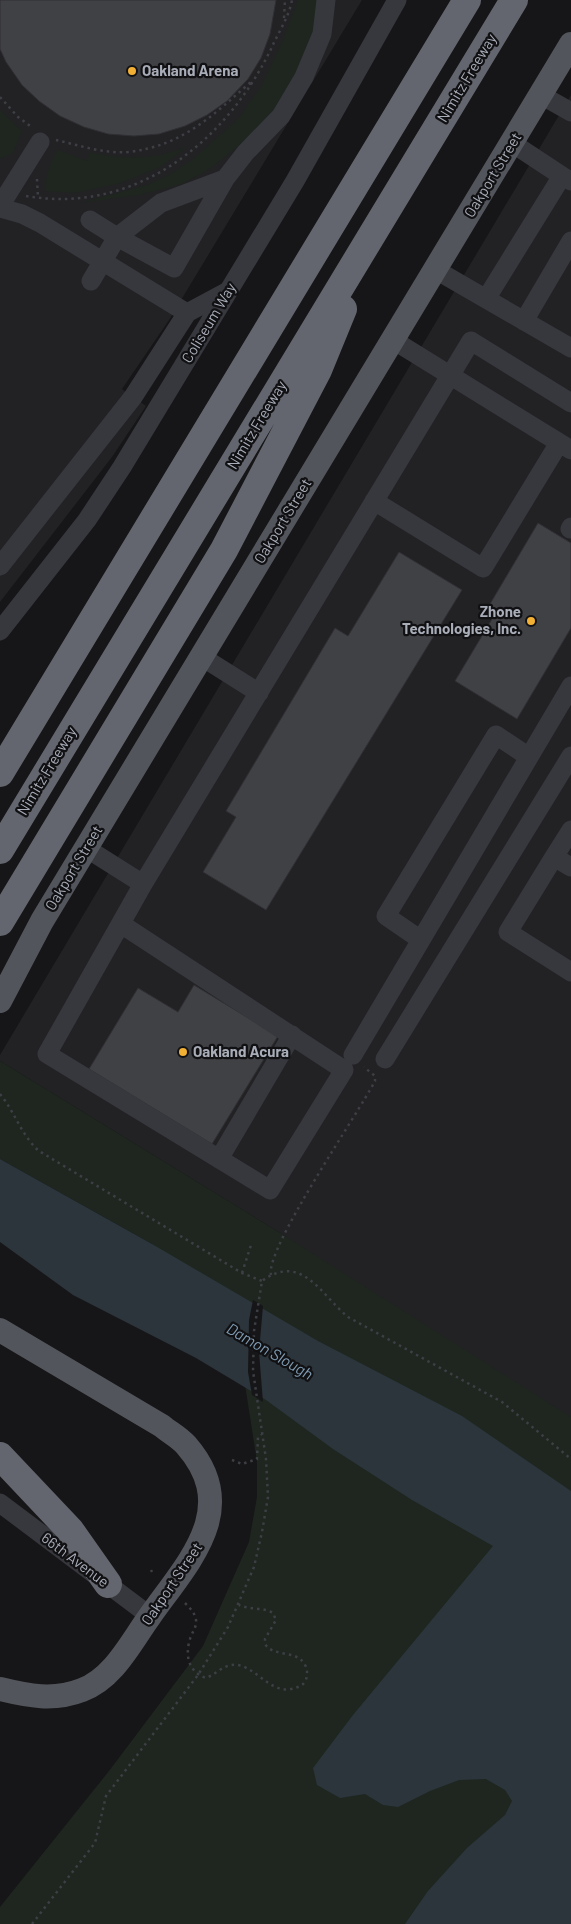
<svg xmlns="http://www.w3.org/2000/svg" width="571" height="1924" viewBox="0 0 571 1924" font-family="Barlow,sans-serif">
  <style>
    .built { fill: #222225 }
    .green { fill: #1e261f }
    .water { fill: #2c353c }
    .pier { fill: #161618 }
    .building { fill: #404145; stroke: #303034 }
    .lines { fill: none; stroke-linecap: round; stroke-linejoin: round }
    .path { stroke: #3d3f44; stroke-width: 2.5; stroke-dasharray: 2.5 4; stroke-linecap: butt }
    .minor { stroke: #37383d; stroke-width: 19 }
    .major { stroke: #53555c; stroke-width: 24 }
    .highway { stroke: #63666e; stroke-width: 28 }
    .poi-dot { fill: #f2b134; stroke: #111113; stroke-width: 2 }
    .labels { text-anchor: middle; stroke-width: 4.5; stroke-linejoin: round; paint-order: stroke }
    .poi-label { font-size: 15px; font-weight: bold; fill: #a8adb8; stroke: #111113; text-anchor: start }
    .street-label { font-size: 15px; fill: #a8adb8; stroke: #111113 }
    .water-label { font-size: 16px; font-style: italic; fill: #7f9bb3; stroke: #111113 }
  </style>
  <rect width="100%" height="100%" fill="#161618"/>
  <!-- built -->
  <path class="built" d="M 0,0 L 362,0 L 169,320 L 122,389 L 146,406 L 112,457 L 0,602 Z
    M 571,95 L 571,1433 L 277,1231 L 0,1061 L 0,1055 Z"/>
  <!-- green -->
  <path class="green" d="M 298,0 L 322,0 L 315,39 L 284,102 L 242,143 L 211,168 L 182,184 L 139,195 L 80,203 L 147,185 L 169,175 L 192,160 L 239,118 L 262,85 L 283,40 Z
    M 0,110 L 22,131 L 13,153 L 0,159 Z
    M 188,146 L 160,167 L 121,183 L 75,193 L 45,191 C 46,175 49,164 58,150 L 87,161 L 90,153 C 127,159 153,161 188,146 Z
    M 0,1061 L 277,1231 L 571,1417 L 571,1924 L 0,1924 L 0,1907 L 109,1771 L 203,1646 L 249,1542 L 257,1497 L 257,1462 L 242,1365 L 152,1244 L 0,1159 Z"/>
  <!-- water -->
  <path class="water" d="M 0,1159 L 152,1244 L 318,1341 L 462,1416 L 571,1491 L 571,1924 L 405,1924 L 428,1891 L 467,1848 L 505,1815 L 512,1801 L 505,1790 L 486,1779 L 459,1780 L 430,1791 L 398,1807 L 383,1805 L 365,1794 L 340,1798 L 317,1785 L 313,1768 L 353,1715 L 493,1546 L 412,1500 L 333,1449 L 266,1400 L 196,1358 L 73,1295 L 0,1242 Z"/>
  <!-- pier -->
  <path class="pier" d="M 253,1300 L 263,1306 L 259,1352 L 263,1402 L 252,1395 L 248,1372 L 249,1320 Z"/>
  <!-- building -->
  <path class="building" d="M 0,0 L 276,0 L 270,34 L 261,58 L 248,79 L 227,101 L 207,115 L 185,126 L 159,134 L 134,136 L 108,134 L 84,127 L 60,116 L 39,101 L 22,85 L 6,62 L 0,49 Z
    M 538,523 L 571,543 L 571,628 L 517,719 L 455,681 L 495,614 L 487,609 Z
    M 399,552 L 462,590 L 266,910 L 203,872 L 236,817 L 226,811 L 335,628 L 348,636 Z
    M 194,985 L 278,1036 L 212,1144 L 89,1069 L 138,988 L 178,1012 Z"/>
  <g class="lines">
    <!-- path -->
    <path class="path" d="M 284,18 L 285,0
      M 0,97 L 18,117 L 33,128
      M 56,140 C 78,145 104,154 128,152 C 183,146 213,115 252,81
      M 37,179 L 38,198
      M 26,196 C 135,215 226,142 271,49 C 278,33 289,17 292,0
      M 0,1094 C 15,1112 21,1135 39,1151 L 242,1273 L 262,1281
      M 242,1273 L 251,1245
      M 271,1275 C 265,1249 358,1114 375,1081 L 375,1076 L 364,1067
      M 232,1460 L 242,1464 L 257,1459 L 258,1437 L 263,1433
      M 151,1570 L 152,1572
      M 185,1603 C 190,1608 195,1613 196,1620 C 197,1627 192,1632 190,1639 C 185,1655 188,1672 206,1678 C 217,1674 224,1663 238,1665 C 259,1669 273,1698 298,1687 C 301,1686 304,1684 306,1680 C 307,1675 308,1669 305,1665 C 297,1649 274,1658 265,1644 L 265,1639 L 276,1620 L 273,1613 C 263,1607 250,1610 239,1605
      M 32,1924 L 95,1843 L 106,1796 L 198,1675 L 228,1627 L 254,1567 L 262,1532 L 268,1497 L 266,1459 L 253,1371 L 254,1331 L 262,1281 C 302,1252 321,1295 348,1317 L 502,1402 L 571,1459"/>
    <!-- minor -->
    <path class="minor" d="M 541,95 L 571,112
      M 512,143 L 562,176
      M 225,179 L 246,152 L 281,116 L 304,77 L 322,34 L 326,0
      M 0,206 L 40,142
      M 0,208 L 22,214 L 40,223 L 187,313
      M 90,220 L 117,237 L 161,203 L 225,179 L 174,268 L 117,237 L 91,281
      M 436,270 L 571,348
      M 486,299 L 562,176 L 571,181
      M 524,321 L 571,241
      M 393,340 L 571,450
      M 374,501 L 483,568 L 559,443
      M 570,529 L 571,527
      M 0,566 L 133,397 L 187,313 L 228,291
      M 0,631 L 87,520 L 122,467 L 295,181 L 397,0
      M 202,657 L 259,693
      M 571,830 L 554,857 L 571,867
      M 86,848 L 143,884
      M 554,857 L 508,932 L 571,972
      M 121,924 L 344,1070 L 270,1190 L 47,1054 L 143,884 L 471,341 L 571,403
      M 421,940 L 386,916 L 496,735 L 529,757
      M 353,1055 L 571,686
      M 385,1059 L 571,756
      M 219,1159 L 292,1035
      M 0,1503 L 150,1616"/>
    <!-- major -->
    <path class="major" d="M 0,1001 L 42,921 L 571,44
      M 0,1330 L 162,1426 C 169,1432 179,1437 186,1445 C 242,1509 188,1562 150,1616 C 131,1642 114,1678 82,1690 C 54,1701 28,1696 0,1689"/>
    <!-- highway -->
    <path class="highway" d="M 0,773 L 467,0
      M 0,850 L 514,0
      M 0,922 L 224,550 L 318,370 L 343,309
      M 0,1456 L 70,1530 L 108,1584"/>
  </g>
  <!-- markers -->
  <g class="poi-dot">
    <circle cx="132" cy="71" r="5"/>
    <circle cx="531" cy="621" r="5"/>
    <circle cx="183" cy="1052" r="5"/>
  </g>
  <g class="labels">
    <!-- poi labels -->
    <g class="poi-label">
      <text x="142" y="76">Oakland Arena</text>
      <text x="521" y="617" text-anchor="end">Zhone<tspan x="521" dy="17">Technologies, Inc.</tspan></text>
      <text x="193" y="1057">Oakland Acura</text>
    </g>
    <!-- street labels -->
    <g class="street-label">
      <text transform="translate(467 78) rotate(-59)" y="5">Nimitz Freeway</text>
      <text transform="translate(493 175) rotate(-59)" y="5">Oakport Street</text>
      <text transform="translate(209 323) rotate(-59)" y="5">Coliseum Way</text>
      <text transform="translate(257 425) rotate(-59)" y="5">Nimitz Freeway</text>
      <text transform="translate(283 521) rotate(-59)" y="5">Oakport Street</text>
      <text transform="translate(47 771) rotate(-59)" y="5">Nimitz Freeway</text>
      <text transform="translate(74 868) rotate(-59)" y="5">Oakport Street</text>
      <text transform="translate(75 1560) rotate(37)" y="5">66th Avenue</text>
      <text transform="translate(172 1584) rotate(-56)" y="5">Oakport Street</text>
    </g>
    <!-- water labels -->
    <g class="water-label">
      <text transform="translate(270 1351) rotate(30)" y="6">Damon Slough</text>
    </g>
  </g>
</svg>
